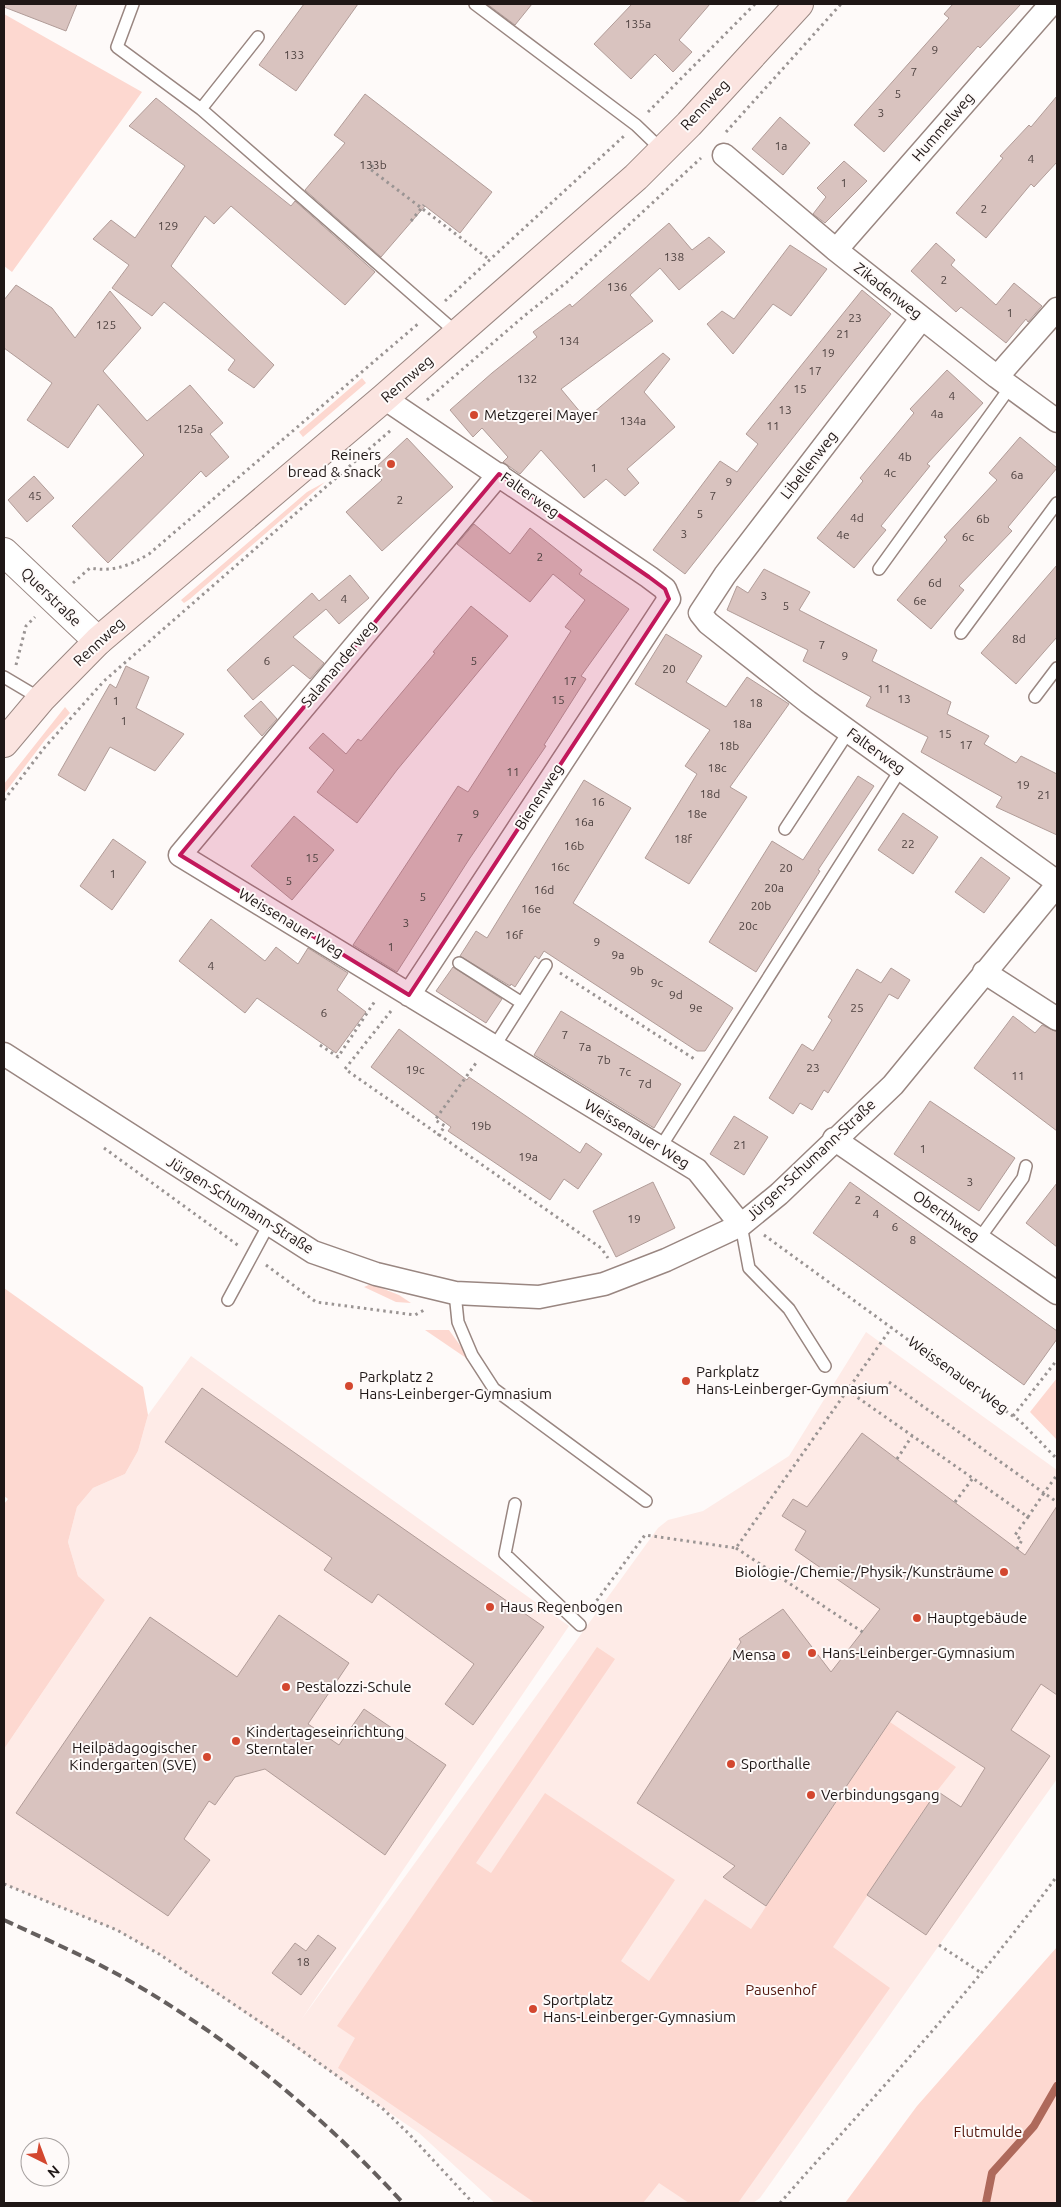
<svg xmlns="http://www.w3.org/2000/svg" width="1061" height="2207" viewBox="0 0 1061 2207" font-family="Ubuntu,sans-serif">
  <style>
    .built { fill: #feebe7 }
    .green { fill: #fdd8d0 }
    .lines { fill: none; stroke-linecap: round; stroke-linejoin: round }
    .stream { stroke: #ae695b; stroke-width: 8 }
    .building { fill: #d9c3bf; stroke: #b19c98 }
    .service-casing { stroke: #998681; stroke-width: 14 }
    .minor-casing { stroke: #998681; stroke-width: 25 }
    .tertiary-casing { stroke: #998681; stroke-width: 30 }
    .secondary-casing { stroke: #998681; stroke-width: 30 }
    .path { stroke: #9a9493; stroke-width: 3; stroke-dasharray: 2.5 4; stroke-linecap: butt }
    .service { stroke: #fff; stroke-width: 11 }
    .minor { stroke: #fff; stroke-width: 22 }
    .tertiary { stroke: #fff; stroke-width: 28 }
    .secondary { stroke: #fbe4e0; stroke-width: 28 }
    .rail { stroke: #655f5e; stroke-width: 4; stroke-dasharray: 10 5; stroke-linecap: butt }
    .marked { fill: #c2185b; fill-opacity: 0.2; stroke: #c2185b; stroke-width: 4; stroke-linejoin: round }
    .poi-dot { fill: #d3472f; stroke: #fefaf9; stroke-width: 2 }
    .labels { text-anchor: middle; stroke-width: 4; stroke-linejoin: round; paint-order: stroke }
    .number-label { font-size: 12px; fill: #4e4240 }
    .street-label { font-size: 15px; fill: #1f1716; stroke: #fefaf9 }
    .poi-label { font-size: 15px; fill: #1f1716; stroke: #fefaf9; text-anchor: start }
    .park-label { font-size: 15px; fill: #54180e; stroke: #fefaf9 }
  </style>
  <rect width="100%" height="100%" fill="#fefaf9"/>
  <!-- built -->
  <path class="built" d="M 866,1332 L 1057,1470 L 1057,1779 L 760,2198 L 753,2203 L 495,2203 L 419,2133 L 159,1954 L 116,1930 L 4,1884 L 4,1749 L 105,1600 L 78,1576 L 68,1542 L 77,1507 L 93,1488 L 125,1474 L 138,1451 L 148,1415 L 191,1356 L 569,1626 L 301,2020 L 658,1528 L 668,1520 L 703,1511 L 789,1456 Z"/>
  <!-- green -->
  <path class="green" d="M 4,14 L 142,92 L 12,272 L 4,266 Z
    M 362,378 L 366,383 L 303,437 L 299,432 Z
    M 325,482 L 190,599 L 184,603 L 181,600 L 307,492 Z
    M 65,707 L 70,713 L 45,740 L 4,794 L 4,784 Z
    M 371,1284 L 399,1295 L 411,1303 L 396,1302 L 364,1287 Z
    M 4,1288 L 143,1387 L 148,1415 L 138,1451 L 125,1474 L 93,1488 L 77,1507 L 68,1542 L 78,1576 L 105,1600 L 4,1749 L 4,1504 L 8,1499 L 4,1496 Z
    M 425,1330 L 449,1330 L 472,1362 Z
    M 1057,1378 L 1057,1440 L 1030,1412 Z
    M 597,1647 L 615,1659 L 476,1863 L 491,1873 L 545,1793 L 675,1880 L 621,1961 L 649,1981 L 705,1899 L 751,1929 L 890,1722 L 956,1767 L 937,1791 L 833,1947 L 890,1988 L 738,2203 L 689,2203 L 659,2183 L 643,2203 L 535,2203 L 338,2068 L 355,2038 L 337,2026 Z
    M 1057,1947 L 1057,2203 L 845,2203 L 917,2106 Z"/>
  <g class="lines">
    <!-- stream -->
    <path class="stream" d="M 986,2203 L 992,2173 L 1034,2126 L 1057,2086"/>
  </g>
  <!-- building -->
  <path class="building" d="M 4,4 L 77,4 L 66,31 L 4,7 Z
    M 304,4 L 358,4 L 296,91 L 259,65 Z
    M 487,4 L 532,4 L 515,25 Z
    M 632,4 L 710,4 L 679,40 L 692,52 L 673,72 L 655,54 L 631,79 L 594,44 Z
    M 953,4 L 1021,4 L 980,48 L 978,46 L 884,152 L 854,125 L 949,18 L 944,14 Z
    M 365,94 L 492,192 L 460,233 L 425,206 L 381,257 L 305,190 L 345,143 L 334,135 Z
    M 1057,96 L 1057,162 L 1034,187 L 1031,184 L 986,238 L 956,213 L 1003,158 L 1000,156 L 1029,125 L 1031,127 Z
    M 156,98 L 291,206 L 295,201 L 375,272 L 345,305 L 231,206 L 214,224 L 205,216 L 171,266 L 274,365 L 254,388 L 228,370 L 235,360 L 164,302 L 152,316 L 112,288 L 129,265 L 93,239 L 111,220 L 135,238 L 185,166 L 129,126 Z
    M 780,117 L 810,143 L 783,175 L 752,149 Z
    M 844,161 L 867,181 L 825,223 L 813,214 L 826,197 L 817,188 Z
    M 669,223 L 692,250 L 709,237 L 725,252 L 679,290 L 660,268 L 630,295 L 653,321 L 561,389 L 586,419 L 663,353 L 670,359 L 644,392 L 675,427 L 627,469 L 639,483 L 625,496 L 606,479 L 584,498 L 541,450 L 520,474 L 503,462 L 508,457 L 482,428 L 473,437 L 450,410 L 492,373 L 537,337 L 533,332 L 570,304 L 572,307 Z
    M 936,243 L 955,260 L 951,265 L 996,305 L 1014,283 L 1042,306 L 1028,322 L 1026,319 L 1006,343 L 961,307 L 956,312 L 911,271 Z
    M 790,245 L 827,269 L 791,316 L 773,304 L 733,354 L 707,324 L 722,311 L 734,319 Z
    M 16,285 L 52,308 L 75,338 L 110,291 L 141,328 L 103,371 L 147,421 L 190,385 L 223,423 L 210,434 L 229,457 L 206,477 L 201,471 L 108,563 L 72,526 L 144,455 L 98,404 L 68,448 L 27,420 L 52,383 L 4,348 L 4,300 Z
    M 862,290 L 891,314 L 685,574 L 653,550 L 720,461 L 737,472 L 758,444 L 746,434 Z
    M 947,370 L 983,403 L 927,464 L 930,466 L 881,526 L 886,530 L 854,568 L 817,538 L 863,481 L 860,478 L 914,413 L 910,409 Z
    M 1020,437 L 1057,468 L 1008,527 L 1012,531 L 959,586 L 964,590 L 931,629 L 897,600 L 947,540 L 944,537 L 997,480 L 989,473 Z
    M 407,438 L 453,487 L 382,551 L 346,512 L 382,480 L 373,470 Z
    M 34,476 L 54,498 L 27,522 L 8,500 Z
    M 474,524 L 510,554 L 530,528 L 582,570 L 579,574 L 629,609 L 581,676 L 586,679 L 544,745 L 546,746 L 468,861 L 397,972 L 353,945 L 458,786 L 468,792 L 571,631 L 565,627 L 585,600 L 553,574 L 530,602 L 457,544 Z
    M 1057,565 L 1057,637 L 1016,684 L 981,653 Z
    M 764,569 L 810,592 L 799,610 L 877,650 L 872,661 L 951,702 L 947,714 L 989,736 L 984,744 L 1016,763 L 1021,756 L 1057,774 L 1057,835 L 996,807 L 1002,797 L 921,752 L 928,737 L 866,706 L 871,697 L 803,661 L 808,650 L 727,610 L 737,586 L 748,593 Z
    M 350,575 L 369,598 L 339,624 L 326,609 L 293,637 L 324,663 L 310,679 L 293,665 L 253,700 L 227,670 L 312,593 L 319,601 Z
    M 471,606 L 508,636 L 397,770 L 357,823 L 317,792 L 334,770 L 309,748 L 323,733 L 346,754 L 358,739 L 361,741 L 435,653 L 433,652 Z
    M 666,634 L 702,656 L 686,682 L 726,707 L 747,677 L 789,704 L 730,787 L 747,797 L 689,884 L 645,858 L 697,774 L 685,766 L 710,730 L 635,684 Z
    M 126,666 L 149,677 L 136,708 L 184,734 L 155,771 L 110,747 L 85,791 L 58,775 L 110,684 L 116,688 Z
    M 261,701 L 277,719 L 262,736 L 244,716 Z
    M 858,776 L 874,786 L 818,870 L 820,871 L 756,972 L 709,942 L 772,841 L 803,860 Z
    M 584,780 L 631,808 L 573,903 L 733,1008 L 705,1051 L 697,1051 L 544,951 L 539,959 L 535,956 L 515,987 L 511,984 L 510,986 L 460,956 L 476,931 L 487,938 Z
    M 903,813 L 938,837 L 913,874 L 878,850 Z
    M 294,816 L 334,850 L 292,900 L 251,866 Z
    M 113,839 L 146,862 L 112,910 L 80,886 Z
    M 981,857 L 1010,878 L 984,913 L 955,892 Z
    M 211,919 L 265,961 L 276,947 L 298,964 L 308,948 L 348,973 L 337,990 L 366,1012 L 336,1053 L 257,998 L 245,1013 L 179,961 Z
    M 453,967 L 502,999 L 486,1023 L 436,991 Z
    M 891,968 L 910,980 L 898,999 L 889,994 L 828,1093 L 824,1090 L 812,1110 L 800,1103 L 793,1114 L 769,1098 L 802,1044 L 813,1051 L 832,1020 L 828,1017 L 857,969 L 881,983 Z
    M 561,1011 L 681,1084 L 654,1128 L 534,1055 Z
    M 1013,1016 L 1035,1033 L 1042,1025 L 1057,1032 L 1057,1131 L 974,1068 Z
    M 399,1029 L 467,1080 L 469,1077 L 580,1153 L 586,1143 L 602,1154 L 578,1189 L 564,1179 L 550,1200 L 448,1131 L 451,1127 L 371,1067 Z
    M 930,1101 L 1015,1158 L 979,1211 L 894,1154 Z
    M 734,1116 L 768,1137 L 744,1175 L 710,1154 Z
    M 653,1182 L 675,1228 L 616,1257 L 593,1211 Z
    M 850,1182 L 1057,1331 L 1057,1339 L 1024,1385 L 813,1233 Z
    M 1057,1183 L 1057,1247 L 1026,1223 Z
    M 202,1388 L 544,1627 L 473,1725 L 445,1704 L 474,1664 L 378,1594 L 372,1603 L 324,1570 L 332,1558 L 165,1442 Z
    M 862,1433 L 1025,1555 L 1057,1506 L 1057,1695 L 1041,1684 L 1011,1730 L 1050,1756 L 926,1935 L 867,1895 L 937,1791 L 961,1807 L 985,1768 L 897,1711 L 766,1906 L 723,1877 L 735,1866 L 637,1803 L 741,1642 L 739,1639 L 783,1609 L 831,1672 L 880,1609 L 795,1550 L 806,1531 L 782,1516 L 793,1499 L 807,1507 Z
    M 279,1615 L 349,1663 L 308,1724 L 339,1745 L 364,1709 L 446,1765 L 385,1855 L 265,1769 L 235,1777 L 215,1805 L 209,1801 L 184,1839 L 210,1860 L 168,1916 L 16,1813 L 150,1617 L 237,1677 Z
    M 318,1935 L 336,1948 L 301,1995 L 272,1973 L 295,1943 L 306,1951 Z"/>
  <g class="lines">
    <!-- service casing -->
    <g class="service-casing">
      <path id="service" d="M 133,4 L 117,47 L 201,109 L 458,334
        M 475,4 L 636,125 L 662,150
        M 201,109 L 258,37
        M 879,569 L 1011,386
        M 961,633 L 1057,503
        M 4,677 L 41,699
        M 1035,697 L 1057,668
        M 785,829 L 849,731
        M 459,963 L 522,1003
        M 494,1047 L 546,965
        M 660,1148 L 901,769
        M 741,1225 L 749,1268 L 789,1309 L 825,1366
        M 979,1239 L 1023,1178 L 1026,1166
        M 455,1293 L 458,1322 L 472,1355 L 494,1389 L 646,1501
        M 228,1300 L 269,1224
        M 515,1504 L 505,1554 L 580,1625"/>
    </g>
    <!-- minor casing -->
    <g class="minor-casing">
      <path id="minor" d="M 724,155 L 836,250 L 997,377 L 1057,421
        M 836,250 L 1051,4
        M 922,318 L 725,575 L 700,613 L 708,623 L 808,702 L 1057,882
        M 997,377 L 1057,309
        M 384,398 L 649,577 L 665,589 L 669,599 L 409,995
        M 499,474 L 180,855 L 697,1170 L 741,1225
        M 984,972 L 1057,1019
        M 4,1054 L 313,1252 L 376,1274 L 455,1293 L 539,1297 L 604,1284 L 666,1260 L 741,1225 L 779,1194 L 893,1085 L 1057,885
        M 834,1139 L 1057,1293"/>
    </g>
    <!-- tertiary casing -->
    <g class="tertiary-casing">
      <path id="tertiary" d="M 4,552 L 98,641"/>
    </g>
    <!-- secondary casing -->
    <g class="secondary-casing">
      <path id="secondary" d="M 4,743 L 41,699 L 98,641 L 384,398 L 636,177 L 689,124 L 799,4"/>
    </g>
    <!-- path -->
    <path class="path" d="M 648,112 L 755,4
      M 726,132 L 841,4
      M 373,165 L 370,169 L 490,260
      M 411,221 L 424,205
      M 445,301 L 624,136
      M 427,400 L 524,316 L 567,282 L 701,158
      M 73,583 L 90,568 C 113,572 129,566 149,554 L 419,323
      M 16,665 L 26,626 L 35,617
      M 4,800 L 45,747 L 104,681 L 391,430
      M 560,973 L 696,1060
      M 391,1011 L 345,1069 L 601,1248 L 608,1258
      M 320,1045 L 338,1057 L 375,1001
      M 438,1136 L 445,1126 L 435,1120 L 476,1063
      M 104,1148 L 239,1246
      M 764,1235 L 1021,1422 L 1057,1459
      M 266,1265 L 316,1302 L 415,1315 L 426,1309
      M 889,1382 L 1044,1493 L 1057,1475
      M 847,1390 L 1028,1517 L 1044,1493 L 1057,1502
      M 1013,1416 L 1057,1360
      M 897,1459 L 912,1436
      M 955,1502 L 973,1478
      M 736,1548 L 864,1633
      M 1017,1549 L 1022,1540 L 1015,1535 L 1028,1517
      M 589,1611 L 645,1535 L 736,1548 L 892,1327
      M 4,1884 L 117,1930 L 159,1954 L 287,2040 L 382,2108 L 409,2134 L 473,2203
      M 939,1945 L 980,1972
      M 780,2203 C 874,2096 973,1991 1057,1876"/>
    <!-- service -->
    <use href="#service" class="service"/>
    <!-- minor -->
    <use href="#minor" class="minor"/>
    <!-- tertiary -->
    <use href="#tertiary" class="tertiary"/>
    <!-- secondary -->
    <use href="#secondary" class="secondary"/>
    <!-- rail -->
    <path class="rail" d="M 4,1920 C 47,1940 92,1959 133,1983 C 235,2042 324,2117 403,2203"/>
  </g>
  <!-- marked area -->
  <path class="marked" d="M 499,474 L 649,577 L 665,589 L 669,599 L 409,995 L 180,855 Z"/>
  <!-- markers -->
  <g class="poi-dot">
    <circle cx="474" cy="415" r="5"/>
    <circle cx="391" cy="464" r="5"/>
    <circle cx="686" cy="1381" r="5"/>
    <circle cx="349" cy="1386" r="5"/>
    <circle cx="1004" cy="1572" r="5"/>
    <circle cx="490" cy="1607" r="5"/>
    <circle cx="917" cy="1618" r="5"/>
    <circle cx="812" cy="1653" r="5"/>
    <circle cx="786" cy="1655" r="5"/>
    <circle cx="286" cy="1687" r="5"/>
    <circle cx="236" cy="1741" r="5"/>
    <circle cx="207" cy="1757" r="5"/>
    <circle cx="731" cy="1764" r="5"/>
    <circle cx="811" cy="1795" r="5"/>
    <circle cx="533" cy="2009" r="5"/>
  </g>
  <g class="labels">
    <!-- number labels -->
    <g class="number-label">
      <text x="638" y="28">135a</text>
      <text x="935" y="54">9</text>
      <text x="294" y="59">133</text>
      <text x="914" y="76">7</text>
      <text x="898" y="98">5</text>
      <text x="881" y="117">3</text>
      <text x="781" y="150">1a</text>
      <text x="1031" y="163">4</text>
      <text x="373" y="169">133b</text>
      <text x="844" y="187">1</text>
      <text x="984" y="213">2</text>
      <text x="168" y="230">129</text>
      <text x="674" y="261">138</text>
      <text x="944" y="284">2</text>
      <text x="617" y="291">136</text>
      <text x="1010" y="317">1</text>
      <text x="855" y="322">23</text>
      <text x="106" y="329">125</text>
      <text x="843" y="338">21</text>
      <text x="569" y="345">134</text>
      <text x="828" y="357">19</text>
      <text x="815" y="375">17</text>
      <text x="527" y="383">132</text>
      <text x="800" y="393">15</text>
      <text x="952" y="400">4</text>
      <text x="785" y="414">13</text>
      <text x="937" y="418">4a</text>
      <text x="633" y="425">134a</text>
      <text x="773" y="430">11</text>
      <text x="190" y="433">125a</text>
      <text x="905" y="461">4b</text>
      <text x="594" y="472">1</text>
      <text x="890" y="477">4c</text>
      <text x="1017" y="479">6a</text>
      <text x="729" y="486">9</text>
      <text x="35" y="500">45</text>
      <text x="713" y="500">7</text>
      <text x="400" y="504">2</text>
      <text x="700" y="518">5</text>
      <text x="857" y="522">4d</text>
      <text x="983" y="523">6b</text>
      <text x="684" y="538">3</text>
      <text x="843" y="539">4e</text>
      <text x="968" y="541">6c</text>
      <text x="540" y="561">2</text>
      <text x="935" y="587">6d</text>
      <text x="764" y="600">3</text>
      <text x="344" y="603">4</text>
      <text x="920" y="605">6e</text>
      <text x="786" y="610">5</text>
      <text x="1019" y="643">8d</text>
      <text x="822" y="649">7</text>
      <text x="845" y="660">9</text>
      <text x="267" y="665">6</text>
      <text x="474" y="665">5</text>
      <text x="669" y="673">20</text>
      <text x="570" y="685">17</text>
      <text x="884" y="693">11</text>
      <text x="904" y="703">13</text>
      <text x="558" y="704">15</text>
      <text x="116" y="705">1</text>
      <text x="756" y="707">18</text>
      <text x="124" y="725">1</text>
      <text x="742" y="728">18a</text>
      <text x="945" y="738">15</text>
      <text x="966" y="749">17</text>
      <text x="729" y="750">18b</text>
      <text x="717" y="772">18c</text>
      <text x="513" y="776">11</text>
      <text x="1023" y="789">19</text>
      <text x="710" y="798">18d</text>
      <text x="1044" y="799">21</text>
      <text x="598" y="806">16</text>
      <text x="476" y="818">9</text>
      <text x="697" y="818">18e</text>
      <text x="584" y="826">16a</text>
      <text x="460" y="842">7</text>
      <text x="683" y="843">18f</text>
      <text x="908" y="848">22</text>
      <text x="574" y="850">16b</text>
      <text x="312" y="862">15</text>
      <text x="560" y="871">16c</text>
      <text x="786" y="872">20</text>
      <text x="113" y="878">1</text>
      <text x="289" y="885">5</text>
      <text x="774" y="892">20a</text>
      <text x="544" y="894">16d</text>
      <text x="423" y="901">5</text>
      <text x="761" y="910">20b</text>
      <text x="531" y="913">16e</text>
      <text x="406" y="927">3</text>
      <text x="748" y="930">20c</text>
      <text x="514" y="939">16f</text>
      <text x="597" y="946">9</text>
      <text x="391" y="951">1</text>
      <text x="618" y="959">9a</text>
      <text x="211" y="970">4</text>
      <text x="637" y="975">9b</text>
      <text x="657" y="987">9c</text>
      <text x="676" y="999">9d</text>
      <text x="696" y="1012">9e</text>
      <text x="857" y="1012">25</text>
      <text x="324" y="1017">6</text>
      <text x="565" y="1039">7</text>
      <text x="585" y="1051">7a</text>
      <text x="604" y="1064">7b</text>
      <text x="813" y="1072">23</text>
      <text x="415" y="1074">19c</text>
      <text x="625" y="1076">7c</text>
      <text x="1018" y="1080">11</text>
      <text x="645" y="1088">7d</text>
      <text x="481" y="1130">19b</text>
      <text x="740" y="1149">21</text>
      <text x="923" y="1153">1</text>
      <text x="528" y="1161">19a</text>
      <text x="970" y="1186">3</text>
      <text x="858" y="1204">2</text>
      <text x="876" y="1218">4</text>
      <text x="634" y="1223">19</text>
      <text x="895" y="1231">6</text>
      <text x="913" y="1244">8</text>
      <text x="303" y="1966">18</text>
    </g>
    <!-- street labels -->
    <g class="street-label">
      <text transform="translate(705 105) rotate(-47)" y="5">Rennweg</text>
      <text transform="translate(943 127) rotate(-49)" y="5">Hummelweg</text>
      <text transform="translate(888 291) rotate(38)" y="5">Zikadenweg</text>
      <text transform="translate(407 379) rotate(-41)" y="5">Rennweg</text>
      <text transform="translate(809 465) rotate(-52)" y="5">Libellenweg</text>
      <text transform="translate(530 495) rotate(35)" y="5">Falterweg</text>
      <text transform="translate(51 597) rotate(44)" y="5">Querstraße</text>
      <text transform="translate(99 642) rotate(-43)" y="5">Rennweg</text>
      <text transform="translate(339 664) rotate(-50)" y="5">Salamanderweg</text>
      <text transform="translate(876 751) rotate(36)" y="5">Falterweg</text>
      <text transform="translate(539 797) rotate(-57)" y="5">Bienenweg</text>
      <text transform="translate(291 923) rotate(31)" y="5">Weissenauer Weg</text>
      <text transform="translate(637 1134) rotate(31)" y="5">Weissenauer Weg</text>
      <text transform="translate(811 1160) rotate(-43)" y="5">Jürgen-Schumann-Straße</text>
      <text transform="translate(240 1205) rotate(32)" y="5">Jürgen-Schumann-Straße</text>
      <text transform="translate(946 1216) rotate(35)" y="5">Oberthweg</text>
      <text transform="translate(958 1375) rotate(36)" y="5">Weissenauer Weg</text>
    </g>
    <!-- poi labels -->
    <g class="poi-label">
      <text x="484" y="420">Metzgerei Mayer</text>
      <text x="381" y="460" text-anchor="end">Reiners<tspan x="381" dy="17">bread &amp; snack</tspan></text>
      <text x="696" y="1377">Parkplatz<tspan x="696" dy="17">Hans-Leinberger-Gymnasium</tspan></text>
      <text x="359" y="1382">Parkplatz 2<tspan x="359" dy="17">Hans-Leinberger-Gymnasium</tspan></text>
      <text x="994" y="1577" text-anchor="end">Biologie-/Chemie-/Physik-/Kunsträume</text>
      <text x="500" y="1612">Haus Regenbogen</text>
      <text x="927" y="1623">Hauptgebäude</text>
      <text x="822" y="1658">Hans-Leinberger-Gymnasium</text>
      <text x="776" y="1660" text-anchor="end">Mensa</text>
      <text x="296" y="1692">Pestalozzi-Schule</text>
      <text x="246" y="1737">Kindertageseinrichtung<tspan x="246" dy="17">Sterntaler</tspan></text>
      <text x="197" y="1753" text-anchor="end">Heilpädagogischer<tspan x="197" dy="17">Kindergarten (SVE)</tspan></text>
      <text x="741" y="1769">Sporthalle</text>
      <text x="821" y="1800">Verbindungsgang</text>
      <text x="543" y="2005">Sportplatz<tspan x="543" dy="17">Hans-Leinberger-Gymnasium</tspan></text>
    </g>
    <!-- park labels -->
    <g class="park-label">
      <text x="781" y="1995">Pausenhof</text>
      <text x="988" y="2137">Flutmulde</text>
    </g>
  </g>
  <!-- border -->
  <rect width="1061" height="2207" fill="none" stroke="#1f1716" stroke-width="10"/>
  <!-- north arrow -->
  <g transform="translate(45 2162) rotate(138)"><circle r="24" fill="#fefaf9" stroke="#a59f9e"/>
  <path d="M0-4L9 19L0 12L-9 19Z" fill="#d3472f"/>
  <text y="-8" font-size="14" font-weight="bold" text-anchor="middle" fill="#1f1716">N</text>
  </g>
</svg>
